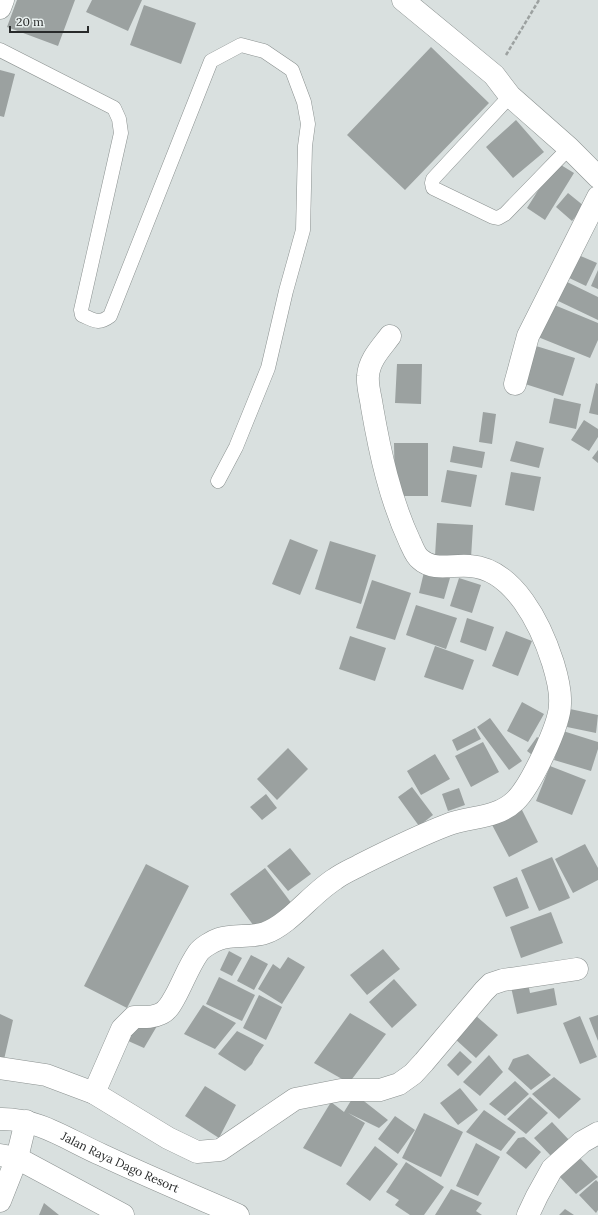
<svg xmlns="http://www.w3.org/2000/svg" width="598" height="1215" viewBox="0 0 598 1215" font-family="Lora,serif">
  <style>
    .building { fill: #9ba1a0 }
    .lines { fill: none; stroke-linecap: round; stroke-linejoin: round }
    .service-casing { stroke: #8b9190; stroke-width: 15 }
    .minor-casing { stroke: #8b9190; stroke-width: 23 }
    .path { stroke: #9ca1a0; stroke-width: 2.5; stroke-dasharray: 4 2; stroke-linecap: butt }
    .service { stroke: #fff; stroke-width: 14 }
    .minor { stroke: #fff; stroke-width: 22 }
    .labels { text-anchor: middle; stroke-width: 3.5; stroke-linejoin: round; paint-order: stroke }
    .street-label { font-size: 12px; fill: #282a2a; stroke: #e6edec }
  </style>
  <rect width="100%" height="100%" fill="#d9e0df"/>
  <!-- building -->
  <path class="building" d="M 17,0 L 75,0 L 58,46 L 7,27 Z
    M 92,0 L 142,0 L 128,31 L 86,12 Z
    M 144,5 L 196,23 L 181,64 L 130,45 Z
    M 431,47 L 489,103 L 405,190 L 347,135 Z
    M 0,70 L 15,74 L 4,117 L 0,116 Z
    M 516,120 L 544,152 L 513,178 L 486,147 Z
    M 556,162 L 574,173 L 545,220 L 527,208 Z
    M 568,193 L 584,206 L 572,221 L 556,207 Z
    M 576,254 L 597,263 L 586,286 L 565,276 Z
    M 598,270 L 598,289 L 591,286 Z
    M 563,280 L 598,297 L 598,320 L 554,299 Z
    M 552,304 L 598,323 L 598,340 L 590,358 L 538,337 Z
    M 536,346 L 575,358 L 563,396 L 525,384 Z
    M 397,364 L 422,364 L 421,404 L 395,403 Z
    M 596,383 L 598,384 L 598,415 L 589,413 Z
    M 554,398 L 581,404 L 576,429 L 549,423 Z
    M 483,412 L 496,414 L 492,444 L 479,442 Z
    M 584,420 L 598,429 L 598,437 L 589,451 L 571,440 Z
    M 516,441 L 544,448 L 539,468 L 510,461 Z
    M 394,443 L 428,443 L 428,496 L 395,496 Z
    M 453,446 L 485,452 L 482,468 L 450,462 Z
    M 598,450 L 598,463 L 592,458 Z
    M 447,470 L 477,475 L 471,507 L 441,502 Z
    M 511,472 L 541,477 L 534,511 L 505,505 Z
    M 437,523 L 473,525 L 471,558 L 435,556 Z
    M 290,539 L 318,550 L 300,595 L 272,584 Z
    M 330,541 L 376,555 L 361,604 L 315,589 Z
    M 424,572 L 450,578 L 444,599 L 419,593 Z
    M 459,578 L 481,585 L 472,613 L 450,606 Z
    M 372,580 L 411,593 L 395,640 L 356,628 Z
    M 416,605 L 457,618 L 446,649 L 406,635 Z
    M 467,618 L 494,627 L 486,651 L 460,642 Z
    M 506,631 L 532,641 L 518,676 L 492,666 Z
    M 350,636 L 386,648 L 375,681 L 339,669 Z
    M 435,646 L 474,660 L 463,690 L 424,677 Z
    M 522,702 L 544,714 L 528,742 L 507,731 Z
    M 570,709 L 598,715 L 596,733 L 567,727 Z
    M 490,718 L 522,761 L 509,770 L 477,727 Z
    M 475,728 L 481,739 L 457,751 L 452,740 Z
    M 563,731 L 598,742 L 598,749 L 591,771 L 554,760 Z
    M 537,737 L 546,744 L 536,758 L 527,751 Z
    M 483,742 L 499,772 L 471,787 L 455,756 Z
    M 288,748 L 308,769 L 277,800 L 257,779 Z
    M 435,754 L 450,779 L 421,795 L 407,771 Z
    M 550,766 L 586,780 L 572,815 L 536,801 Z
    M 412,787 L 433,815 L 419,826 L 398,797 Z
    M 459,788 L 465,805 L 448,811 L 442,794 Z
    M 266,794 L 277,808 L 262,820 L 250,807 Z
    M 520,806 L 538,842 L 509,857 L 490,821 Z
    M 585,844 L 598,868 L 598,880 L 573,893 L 555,859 Z
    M 290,848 L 311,874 L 288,891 L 267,866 Z
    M 552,857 L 570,898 L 539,911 L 521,870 Z
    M 146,864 L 189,886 L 127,1008 L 84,986 Z
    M 265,868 L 292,904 L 257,930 L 230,894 Z
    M 517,877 L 529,908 L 506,917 L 493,887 Z
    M 551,912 L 563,943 L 521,958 L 510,927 Z
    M 383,949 L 400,969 L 367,995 L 350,975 Z
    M 229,951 L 242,958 L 232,976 L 220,970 Z
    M 251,955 L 268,964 L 254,990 L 237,981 Z
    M 288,957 L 305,967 L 282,1004 L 258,989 L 273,964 L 280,969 Z
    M 219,977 L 255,995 L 242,1021 L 206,1004 Z
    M 394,979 L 417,1005 L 392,1028 L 369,1002 Z
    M 528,983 L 530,993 L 554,988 L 557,1005 L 517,1014 L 511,987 Z
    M 259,995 L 282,1007 L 266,1040 L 243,1028 Z
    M 203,1005 L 236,1023 L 215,1049 L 184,1034 Z
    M 350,1013 L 386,1034 L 349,1083 L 314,1063 Z
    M 0,1014 L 13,1020 L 3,1064 L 0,1064 Z
    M 475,1015 L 498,1035 L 476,1058 L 454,1038 Z
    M 598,1015 L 598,1041 L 589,1018 Z
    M 580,1016 L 597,1057 L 580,1064 L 563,1023 Z
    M 138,1019 L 157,1026 L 144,1048 L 126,1040 Z
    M 237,1031 L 264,1045 L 255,1058 L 252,1064 L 245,1071 L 218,1054 Z
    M 460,1051 L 472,1062 L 458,1076 L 447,1065 Z
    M 528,1054 L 551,1075 L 531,1090 L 508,1069 L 513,1059 Z
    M 489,1055 L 503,1072 L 480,1096 L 463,1082 Z
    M 554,1077 L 581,1099 L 559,1119 L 532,1094 Z
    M 515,1081 L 529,1094 L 505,1116 L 489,1104 Z
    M 205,1086 L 236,1105 L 219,1138 L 185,1116 Z
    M 460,1088 L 478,1110 L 458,1125 L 440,1103 Z
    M 355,1094 L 388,1120 L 379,1128 L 348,1113 L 365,1123 L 341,1167 L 303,1148 L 331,1102 L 344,1112 Z
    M 530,1097 L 548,1113 L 526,1134 L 507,1119 Z
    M 484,1110 L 516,1132 L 501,1151 L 466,1132 Z
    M 424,1113 L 463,1132 L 441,1177 L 402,1158 Z
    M 395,1116 L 415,1130 L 398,1154 L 378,1139 Z
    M 552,1122 L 570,1141 L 551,1156 L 534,1138 Z
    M 524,1137 L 541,1152 L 526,1169 L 506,1153 L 518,1138 Z
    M 476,1143 L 500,1157 L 478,1196 L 456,1186 Z
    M 375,1146 L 398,1164 L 370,1201 L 346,1184 Z
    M 580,1158 L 598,1177 L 576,1194 L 559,1176 Z
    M 406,1162 L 444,1187 L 424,1215 L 410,1215 L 395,1205 L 399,1200 L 386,1192 Z
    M 596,1180 L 598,1182 L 598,1210 L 596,1213 L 579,1195 Z
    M 451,1189 L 482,1203 L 476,1211 L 482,1215 L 435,1215 Z
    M 44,1203 L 59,1215 L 39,1215 Z
    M 565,1209 L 574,1215 L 559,1215 Z"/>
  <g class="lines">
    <!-- service casing -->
    <g class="service-casing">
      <path id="service" d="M 0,50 L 114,108 L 119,119 L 121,133 L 81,310 L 82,315 C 94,320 98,325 110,316 L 211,61 L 241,45 L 264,51 L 292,70 L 304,102 L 308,124 L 305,146 L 303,230 L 286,291 L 268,368 L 236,447 L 218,481
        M 510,96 L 433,179 L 432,183 L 433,188 L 493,217 L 498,218 L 505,214 L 569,148"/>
    </g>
    <!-- minor casing -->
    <g class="minor-casing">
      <g id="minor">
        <path d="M 403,0 L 494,75 L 510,96 L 569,148 L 598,177"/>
        <path d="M 0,8 L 3,0"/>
        <path d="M 515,384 L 528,336 L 598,197"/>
        <path d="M 0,1068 L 46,1075 L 94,1093 L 168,1138 L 197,1152 L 220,1150 L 295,1099 L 341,1090 L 380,1090 L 399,1084 L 413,1074 L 424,1062 L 484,991 L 491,984 L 503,980 L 577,969"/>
        <path d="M 94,1093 L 122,1029 L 134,1017 C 143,1017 152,1018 160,1014 C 168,1011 172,1002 176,995 C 183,982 189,966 198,953 C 201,948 213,941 219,939 C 233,934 251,938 265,933 C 289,925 312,893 335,879 C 343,873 353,869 362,864 C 390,850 418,836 447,825 C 470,816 496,819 515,801 C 530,787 560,725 560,704 C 561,690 557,676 553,663 C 541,625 514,569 470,566 C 453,564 434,572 420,559 C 415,555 413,548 410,542 C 390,499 380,453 372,407 C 371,398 367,386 368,376 C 369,360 381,348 390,336"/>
        <path id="s1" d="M 0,1119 C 38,1118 68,1140 102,1155 C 147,1176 192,1195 238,1215"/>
        <path d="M 0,1155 L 17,1158 L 123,1215"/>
        <path d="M 0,1201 L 17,1158 L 26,1121"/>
        <path d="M 528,1215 L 537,1196 L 552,1169 L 582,1142 L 598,1133"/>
      </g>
    </g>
    <!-- path -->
    <path class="path" d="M 506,55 L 539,0"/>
    <!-- service -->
    <use href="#service" class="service"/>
    <!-- minor -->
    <use href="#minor" class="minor"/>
  </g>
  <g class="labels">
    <!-- street labels -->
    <g class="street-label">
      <text dy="4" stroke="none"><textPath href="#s1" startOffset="129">Jalan Raya Dago Resort</textPath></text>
    </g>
  </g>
  <!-- scale -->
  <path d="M10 26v6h78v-6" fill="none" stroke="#282a2a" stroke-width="2"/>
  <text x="16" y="26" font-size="12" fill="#282a2a" stroke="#e6edec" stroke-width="3" paint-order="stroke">20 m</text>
</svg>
